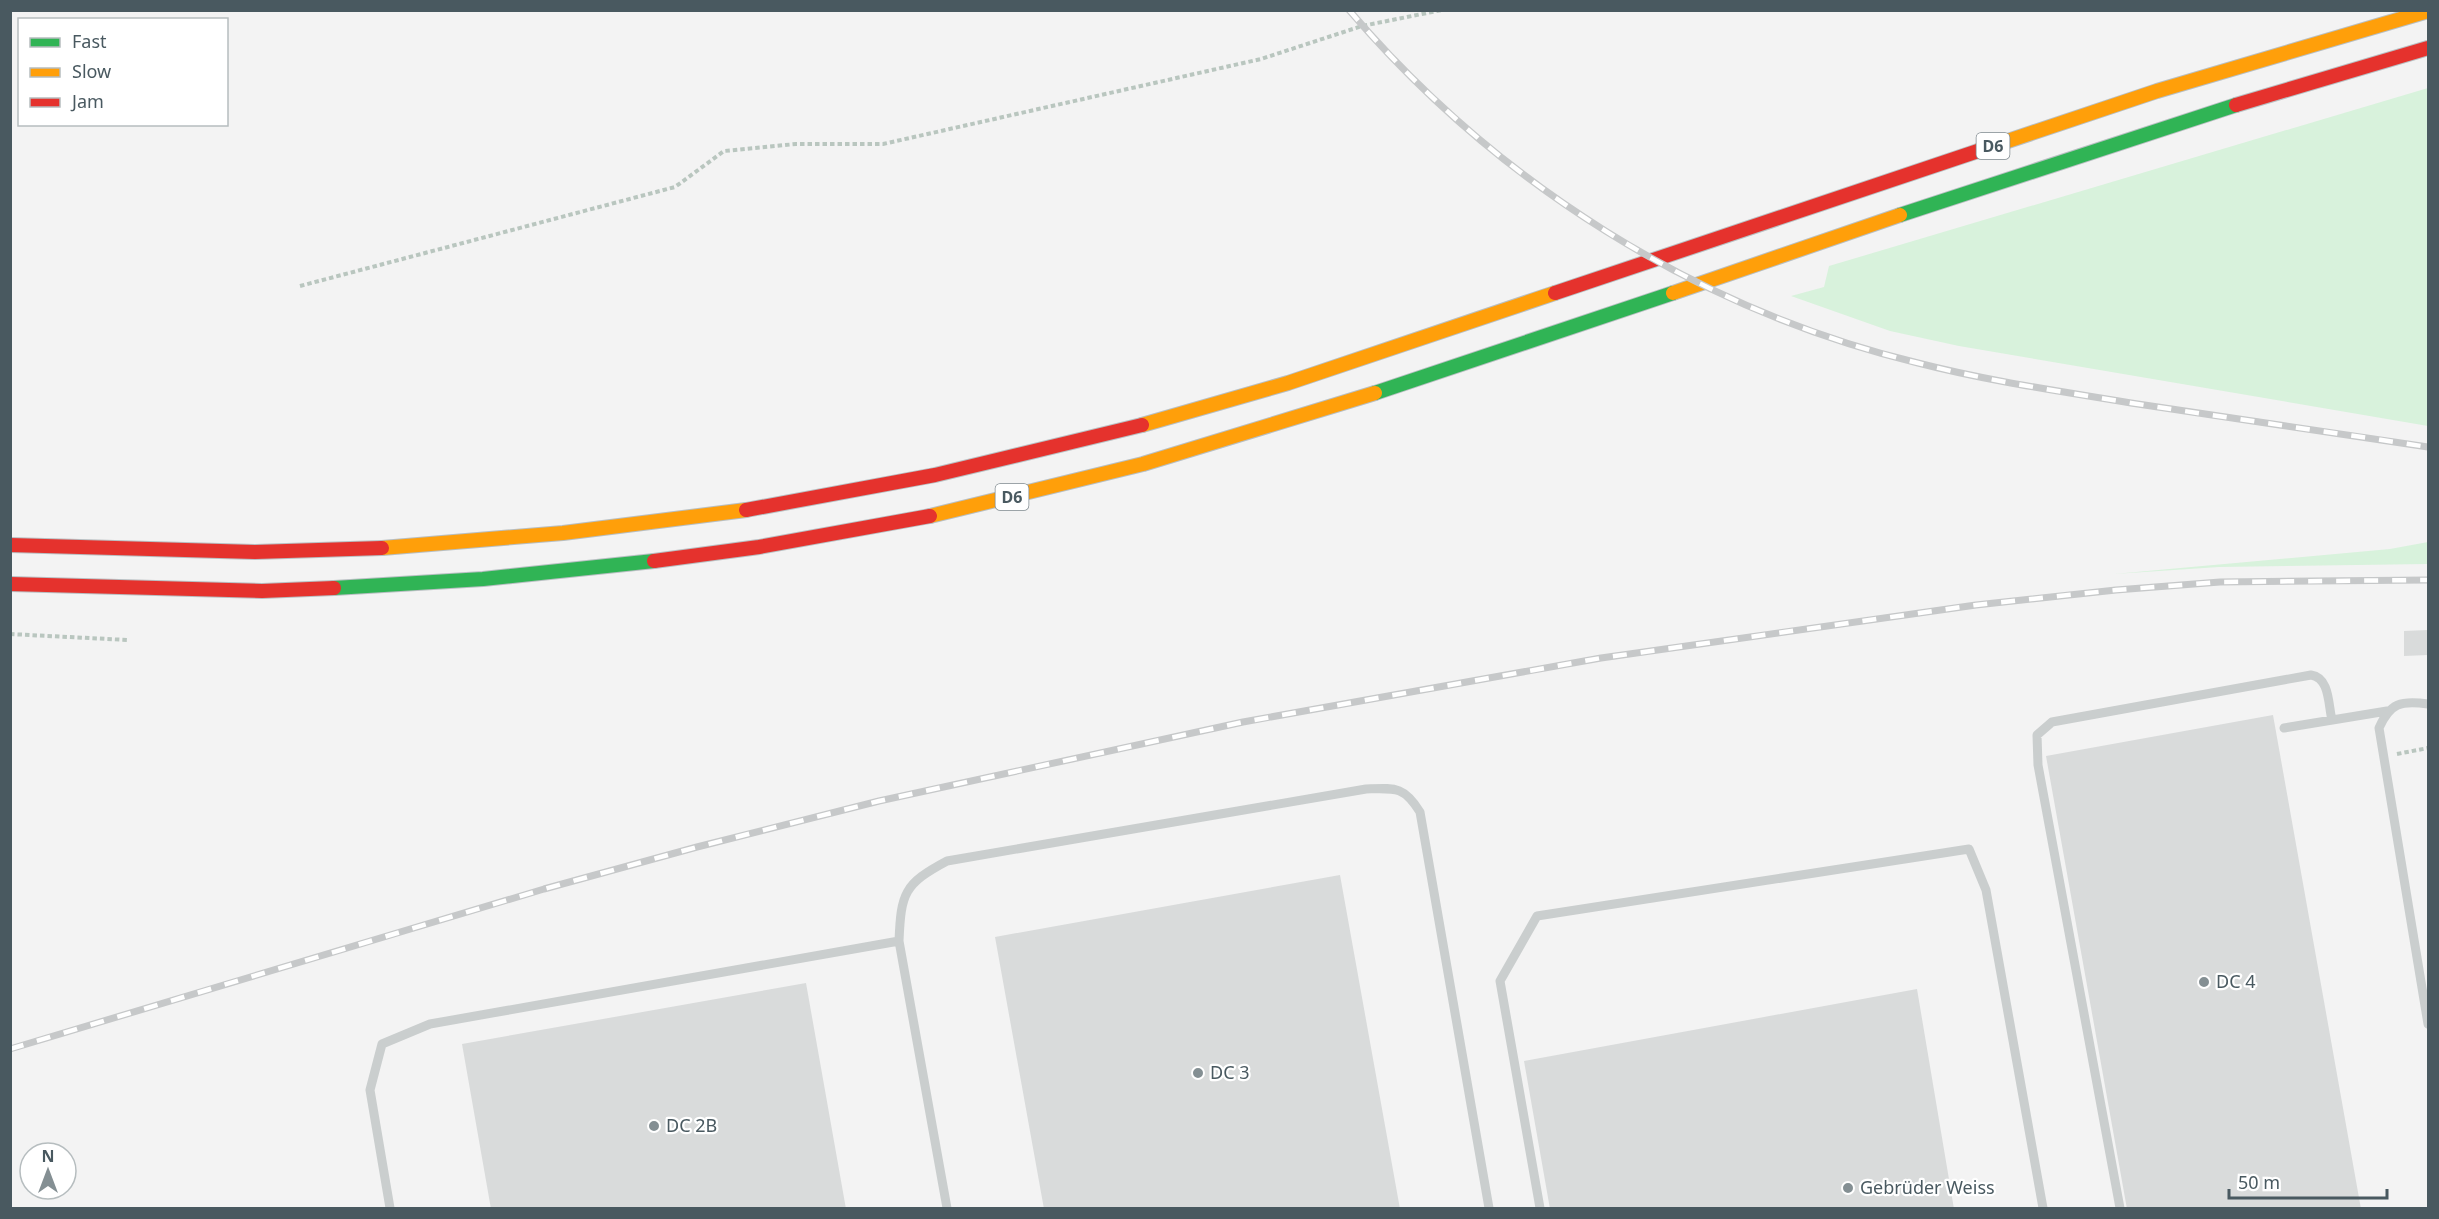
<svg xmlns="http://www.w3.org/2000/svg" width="2439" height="1219" viewBox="0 0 2439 1219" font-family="'Noto Sans',sans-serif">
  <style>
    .green { fill: #d8f2dc }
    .building { fill: #d9dbdb }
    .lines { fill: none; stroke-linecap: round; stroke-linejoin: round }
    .fast-casing { stroke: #b8bfc2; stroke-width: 16 }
    .slow-casing { stroke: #b8bfc2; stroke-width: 16 }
    .jam-casing { stroke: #b8bfc2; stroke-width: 16 }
    .path { stroke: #b9c6bf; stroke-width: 4; stroke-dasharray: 4.5 3; stroke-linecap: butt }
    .lane { stroke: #cacece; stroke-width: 9 }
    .fast { stroke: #30b455; stroke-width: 14 }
    .slow { stroke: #ff9f0a; stroke-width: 14 }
    .jam { stroke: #e5322d; stroke-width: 14 }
    .rail-casing { stroke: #c6c8c9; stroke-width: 7 }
    .rail { stroke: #fff; stroke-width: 4.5; stroke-dasharray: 14; stroke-linecap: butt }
    .poi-dot { fill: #848f93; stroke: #fff; stroke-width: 2 }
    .labels { text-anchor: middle; stroke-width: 4.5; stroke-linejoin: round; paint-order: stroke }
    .shield { fill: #fff; stroke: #808b90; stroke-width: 1.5 }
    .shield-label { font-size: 16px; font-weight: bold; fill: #495960 }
    .poi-label { font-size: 18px; fill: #495960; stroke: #fff; text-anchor: start }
  </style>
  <rect width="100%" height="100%" fill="#f3f3f3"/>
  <!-- green -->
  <path class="green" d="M 2428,88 L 2428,426 L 1959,346 L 1890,331 L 1791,296 L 1824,287 L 1829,266 Z
    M 2428,542 L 2428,564 L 2219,567 L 2114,574 L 2390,549 Z"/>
  <!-- building -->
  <path class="building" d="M 2428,630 L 2428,655 L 2404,656 L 2404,631 Z
    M 2273,715 L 2361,1209 L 2127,1209 L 2046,756 Z
    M 1340,875 L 1400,1209 L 1044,1209 L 995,937 Z
    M 806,983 L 846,1209 L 491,1209 L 462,1044 Z
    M 1917,989 L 1954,1209 L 1550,1209 L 1524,1061 Z"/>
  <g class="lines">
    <!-- fast casing -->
    <g class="fast-casing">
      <path id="fast" d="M 1900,215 L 2236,105
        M 1375,393 L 1673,293
        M 334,588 L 483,579 L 654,561"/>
    </g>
    <!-- slow casing -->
    <g class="slow-casing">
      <path id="slow" d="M 1978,151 L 2157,91 L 2428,11
        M 1673,293 L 1900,215
        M 1142,425 L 1288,383 L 1555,293
        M 930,516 L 1143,464 L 1375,393
        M 382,548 L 563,533 L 746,510"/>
    </g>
    <!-- jam casing -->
    <g class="jam-casing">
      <path id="jam" d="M 2236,105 L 2428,48
        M 1555,293 L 1978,151
        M 746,510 L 935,475 L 1142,425
        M 10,545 L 255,552 L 382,548
        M 654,561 L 759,547 L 930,516
        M 10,584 L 262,591 L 334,588"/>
    </g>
    <!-- path -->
    <path class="path" d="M 300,286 L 675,187 L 724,151 L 796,144 L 883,144 L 1261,59 L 1362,26 L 1442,10
      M 10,634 L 127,640
      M 2397,754 L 2428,748"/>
    <!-- lane -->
    <path class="lane" d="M 2428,704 C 2401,700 2390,703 2379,728 L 2428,1024
      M 2284,728 L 2387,711
      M 390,1208 L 370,1090 L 382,1044 L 430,1024 L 899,941
      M 947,1208 L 899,941 C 901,893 904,884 947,861 L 1366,789 C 1395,788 1404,786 1420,812 L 1489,1208
      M 1540,1208 L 1500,981 L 1537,916 L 1969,849 L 1986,890 L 2043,1208
      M 2120,1208 L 2038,765 L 2037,735 L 2052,722 L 2311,675 C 2330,678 2328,704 2332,720"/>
    <!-- fast -->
    <use href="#fast" class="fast"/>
    <!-- slow -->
    <use href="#slow" class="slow"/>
    <!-- jam -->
    <use href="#jam" class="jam"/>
    <!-- rail casing -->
    <g class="rail-casing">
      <path id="rail" d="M 1349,10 C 1497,183 1696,309 1918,363 C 1988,381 2059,391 2131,403 C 2230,418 2329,432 2428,447
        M 10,1049 L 544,889 L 697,847 L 879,801 L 1243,722 L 1601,658 L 1976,605 L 2116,590 L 2220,582 L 2428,580"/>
    </g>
    <!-- rail -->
    <use href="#rail" class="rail"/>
  </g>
  <!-- markers -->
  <g class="poi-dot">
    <circle cx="2204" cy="982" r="6"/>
    <circle cx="1198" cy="1073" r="6"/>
    <circle cx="654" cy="1126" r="6"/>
    <circle cx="1848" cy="1188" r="6"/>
  </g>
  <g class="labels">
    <!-- shield labels -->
    <g class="shield">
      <rect x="1976.5" y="133" width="33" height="26" rx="4.5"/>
      <rect x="995.5" y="484" width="33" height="26" rx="4.5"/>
    </g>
    <g class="shield-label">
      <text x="1993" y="152">D6</text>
      <text x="1012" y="503">D6</text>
    </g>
    <!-- poi labels -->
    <g class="poi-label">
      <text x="2216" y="988">DC 4</text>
      <text x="1210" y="1079">DC 3</text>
      <text x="666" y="1132">DC 2B</text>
      <text x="1860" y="1194">Gebrüder Weiss</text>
    </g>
  </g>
  <!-- border -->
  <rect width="2439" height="1219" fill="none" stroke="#495960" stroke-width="24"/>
  <!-- legend -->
  <rect x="18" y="18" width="210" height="108" fill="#ffffff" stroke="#b6bdbf" stroke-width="1.5"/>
  <rect x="30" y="38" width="30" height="9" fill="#30b455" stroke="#b6bdbf" stroke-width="1.5"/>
  <text x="72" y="48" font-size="18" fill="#495960">Fast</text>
  <rect x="30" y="68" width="30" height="9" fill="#ff9f0a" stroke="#b6bdbf" stroke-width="1.5"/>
  <text x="72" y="78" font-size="18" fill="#495960">Slow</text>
  <rect x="30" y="98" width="30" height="9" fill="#e5322d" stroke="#b6bdbf" stroke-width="1.5"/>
  <text x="72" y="108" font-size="18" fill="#495960">Jam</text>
  <!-- north arrow -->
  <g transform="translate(48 1171)"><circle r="28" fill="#ffffff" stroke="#b6bdbf" stroke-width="1.5"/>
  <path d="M0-4.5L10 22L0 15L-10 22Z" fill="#848f93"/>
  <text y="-9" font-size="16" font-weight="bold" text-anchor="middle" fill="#495960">N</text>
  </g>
  <!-- scale -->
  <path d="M2229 1189v9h158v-9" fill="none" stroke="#495960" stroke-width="3"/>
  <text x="2238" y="1189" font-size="18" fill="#495960" stroke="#ffffff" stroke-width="4.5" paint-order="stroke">50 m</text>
</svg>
